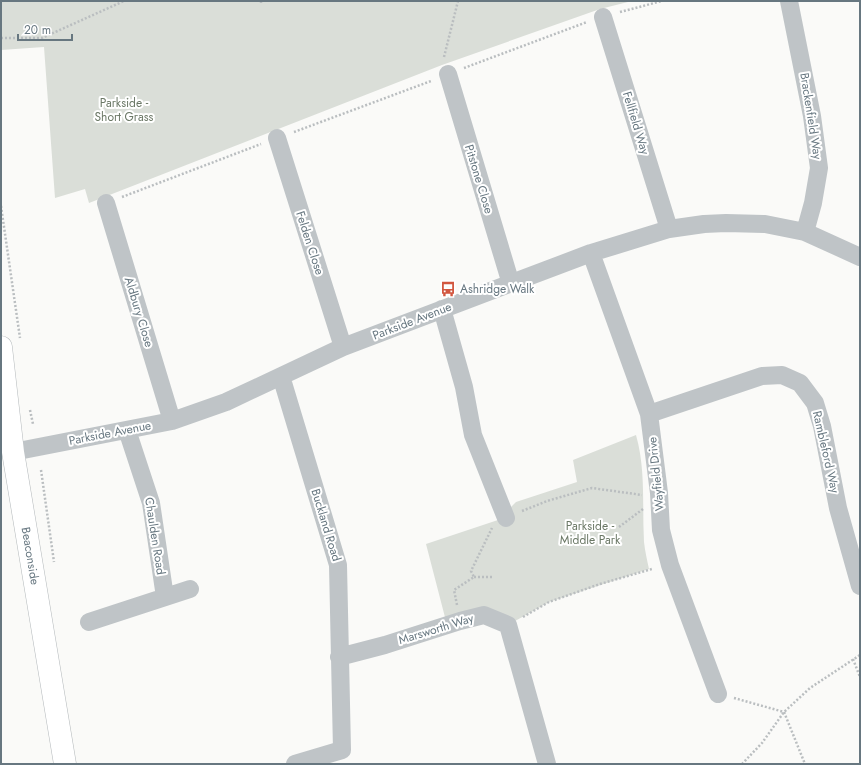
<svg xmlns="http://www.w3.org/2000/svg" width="861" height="765" viewBox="0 0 861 765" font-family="Jost,sans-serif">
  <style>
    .green { fill: #daded8 }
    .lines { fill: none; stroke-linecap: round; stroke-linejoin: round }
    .highway-casing { stroke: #b3b8bb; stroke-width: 23 }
    .path { stroke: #babec0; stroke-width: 2.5; stroke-dasharray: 2 2; stroke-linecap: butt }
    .minor { stroke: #bfc4c7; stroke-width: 18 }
    .highway { stroke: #fff; stroke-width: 22 }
    .labels { text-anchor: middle; stroke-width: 4; stroke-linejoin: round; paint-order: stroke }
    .park-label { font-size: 12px; fill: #6b7866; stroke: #fff }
    .street-label { font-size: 12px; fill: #677780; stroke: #fff }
    .poi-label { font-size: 12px; fill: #677780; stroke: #fff; text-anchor: start }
  </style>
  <rect width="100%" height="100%" fill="#fafaf8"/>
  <!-- green -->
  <path class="green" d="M 1,1 L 632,1 L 600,9 L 442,65 L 89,203 L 85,189 L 55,198 L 44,47 L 1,50 Z
    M 636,435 C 646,470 642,506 644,542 C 645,551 647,560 649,569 L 549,602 L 508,625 L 484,615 L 447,625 L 426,544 L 498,520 L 516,502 L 577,482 L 573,460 Z"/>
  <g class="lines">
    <!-- highway casing -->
    <g class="highway-casing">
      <g id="highway">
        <path id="s1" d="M 1,347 L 13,452 L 65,764"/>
      </g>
    </g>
    <!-- path -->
    <path class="path" d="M 261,3 L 261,1
      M 620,12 L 662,1
      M 1,38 L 42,38 L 124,1
      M 444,57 L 458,1
      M 464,68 L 587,22
      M 294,132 L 431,81
      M 122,197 L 261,144
      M 1,206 L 20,338
      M 30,410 L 33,424
      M 41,470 L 54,562
      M 522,511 L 547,501 L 592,488 L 642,495
      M 619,527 L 643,509
      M 474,577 L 494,577
      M 457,605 L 454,590 L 474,577 L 471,571 L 492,528
      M 523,617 L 549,602 L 600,584 L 652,569
      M 853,659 L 860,677
      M 734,698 L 784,712 L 805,764
      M 742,764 L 762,743 L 784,712 L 810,688 L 860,655"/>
    <!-- minor -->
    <path class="minor" d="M 789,1 L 812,116 L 819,168 L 813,203 L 805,232
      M 603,17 L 669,229
      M 448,74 L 511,284
      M 277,138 L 343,347
      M 106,203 L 172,421
      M 591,253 L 649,414 L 659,493 L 661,530 L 670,565 L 718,694
      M 442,309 L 464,387 L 473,435 L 506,518
      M 281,376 L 338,565 L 342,750 L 295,764
      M 649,414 L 762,376 L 782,375 L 800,383 L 815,403 L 822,426 L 838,508 L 860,586
      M 127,430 L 151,503 L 165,597
      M 13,452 L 172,421 L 226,402 L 343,347 L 591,253 L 669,229 L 704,224 L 726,223 L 765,224 L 805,232 L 860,257
      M 89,622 L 190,589
      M 339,657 L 385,645 L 460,621 L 484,615 L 508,625 L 547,764"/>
    <!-- highway -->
    <use href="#highway" class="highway"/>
  </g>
  <!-- icons -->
  <defs>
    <g id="bus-bare" transform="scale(1.2)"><path d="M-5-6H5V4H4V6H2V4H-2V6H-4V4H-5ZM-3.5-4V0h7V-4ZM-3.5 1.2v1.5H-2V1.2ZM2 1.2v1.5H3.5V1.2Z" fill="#d25740" stroke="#fff" stroke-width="2.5" paint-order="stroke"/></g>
  </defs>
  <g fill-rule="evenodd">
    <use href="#bus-bare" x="448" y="289"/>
  </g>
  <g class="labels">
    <!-- park labels -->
    <g class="park-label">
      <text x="124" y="107">Parkside -<tspan x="124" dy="14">Short Grass</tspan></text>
      <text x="590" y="530">Parkside -<tspan x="590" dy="14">Middle Park</tspan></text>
    </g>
    <!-- street labels -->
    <g class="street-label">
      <text transform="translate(811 116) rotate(81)" y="4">Brackenfield Way</text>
      <text transform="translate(636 123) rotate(73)" y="4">Fellfield Way</text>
      <text transform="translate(479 179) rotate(73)" y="4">Pitstone Close</text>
      <text transform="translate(310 243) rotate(72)" y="4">Felden Close</text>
      <text transform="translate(139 312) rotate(73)" y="4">Aldbury Close</text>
      <text transform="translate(412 321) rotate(-21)" y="4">Parkside Avenue</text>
      <text transform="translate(110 433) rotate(-11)" y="4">Parkside Avenue</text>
      <text transform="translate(826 452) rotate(77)" y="4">Rambleford Way</text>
      <text transform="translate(656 474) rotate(-96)" y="4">Wayfield Drive</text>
      <text transform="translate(326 525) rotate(73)" y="4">Buckland Road</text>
      <text transform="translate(155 536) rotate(81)" y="4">Chaulden Road</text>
      <text dy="4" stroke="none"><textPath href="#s1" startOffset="211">Beaconside</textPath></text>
      <text transform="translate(436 629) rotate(-17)" y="4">Marsworth Way</text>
    </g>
    <!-- poi labels -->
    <g class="poi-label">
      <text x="460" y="293">Ashridge Walk</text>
    </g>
  </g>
  <!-- border -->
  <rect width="861" height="765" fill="none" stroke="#677780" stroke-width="4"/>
  <!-- scale -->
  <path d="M18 34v6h54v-6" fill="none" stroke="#677780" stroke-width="2"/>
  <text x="24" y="34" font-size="12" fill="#677780" stroke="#ffffff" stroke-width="3" paint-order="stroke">20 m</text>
</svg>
